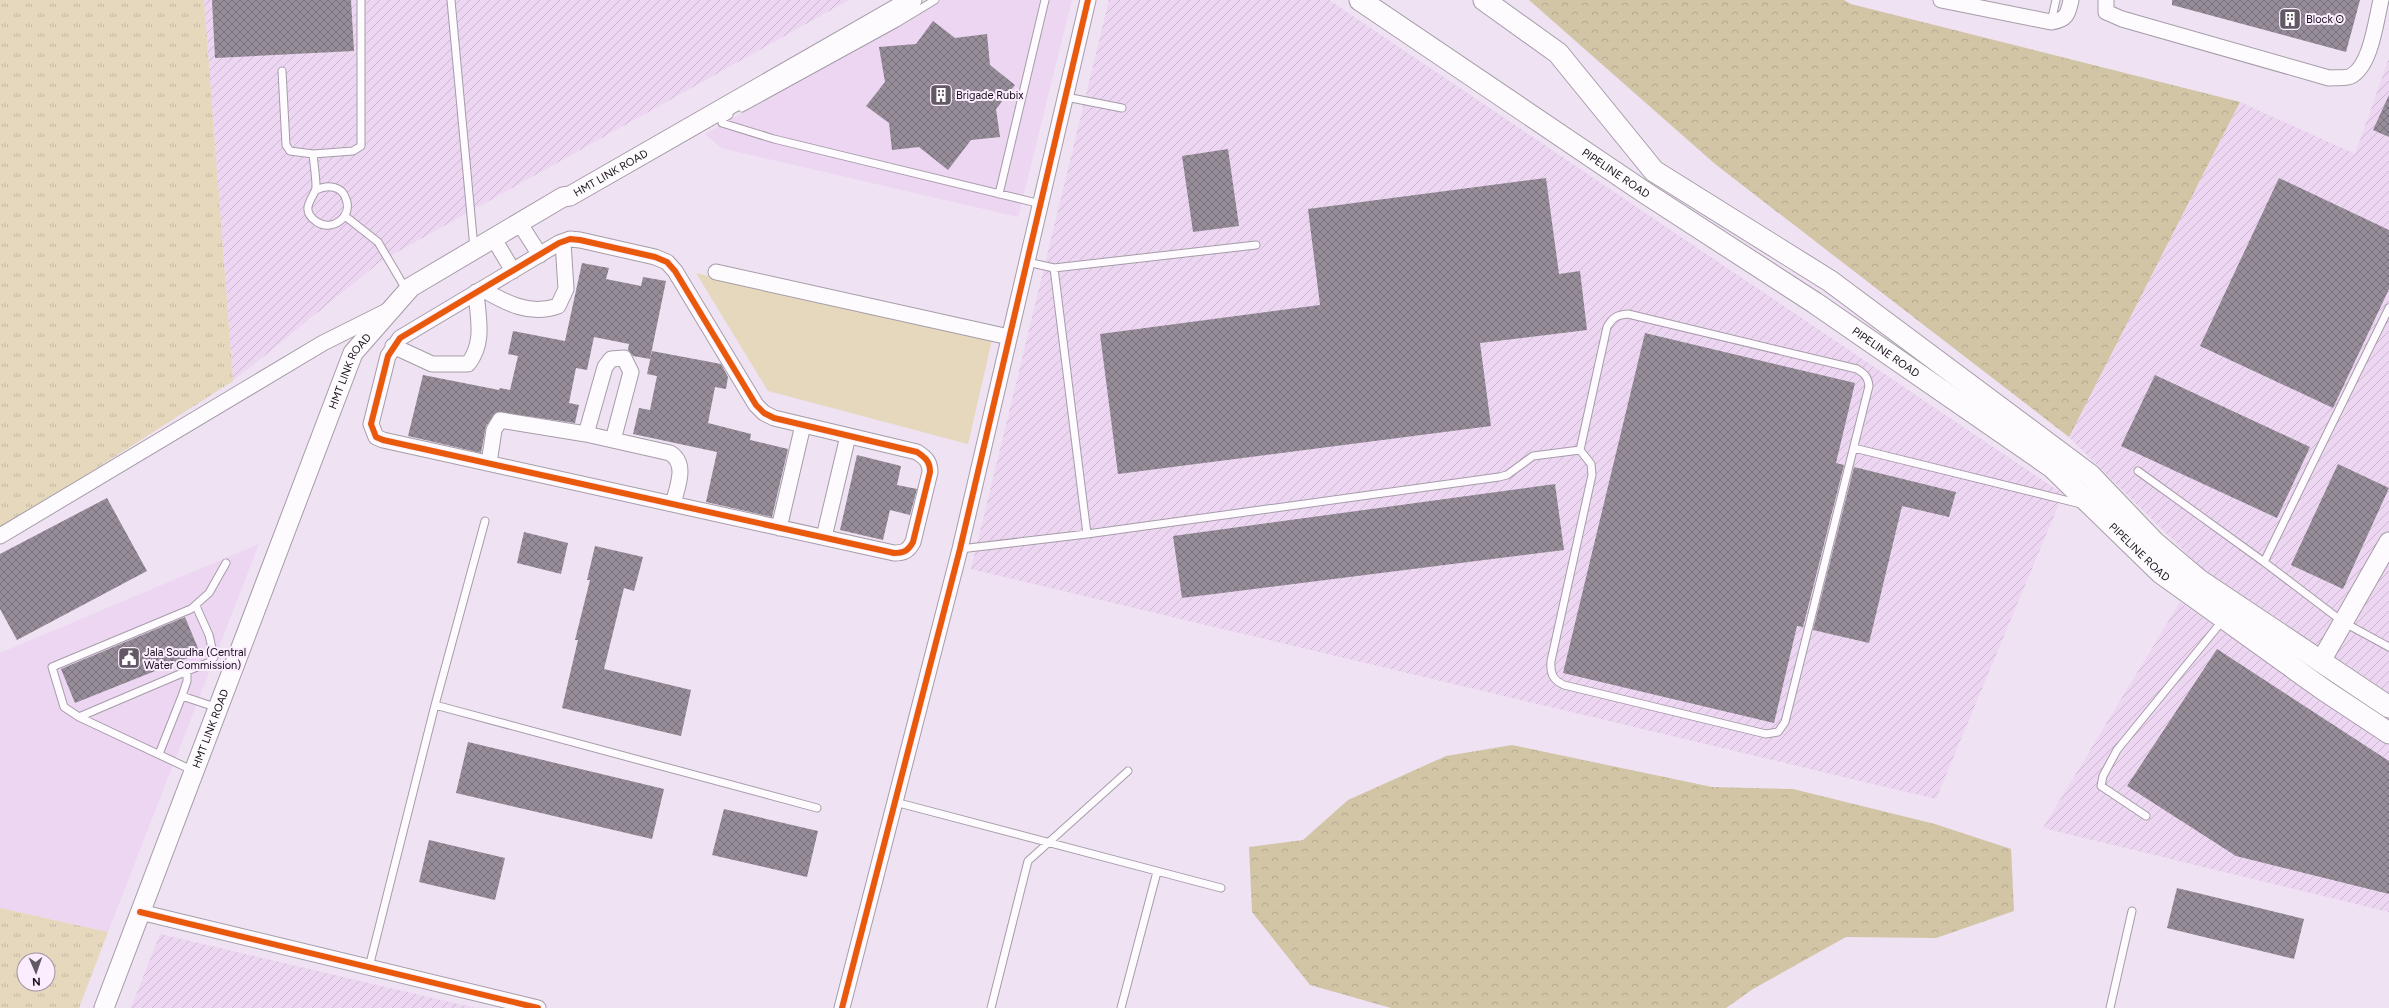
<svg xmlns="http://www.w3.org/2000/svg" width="2389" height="1008" viewBox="0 0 2389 1008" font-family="Figtree,sans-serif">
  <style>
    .built { fill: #ecd6f1 }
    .industrial { fill: url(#industrial-furrows) }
    .grass { fill: url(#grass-tufts); fill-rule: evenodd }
    .forest { fill: url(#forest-crowns) }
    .green { fill: #e5d8bc }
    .building { fill: url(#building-cross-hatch) }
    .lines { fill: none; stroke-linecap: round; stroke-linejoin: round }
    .service-casing { stroke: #a69ca9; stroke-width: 9 }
    .minor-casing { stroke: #a69ca9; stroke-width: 17 }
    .tertiary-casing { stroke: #a69ca9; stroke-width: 21 }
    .secondary-casing { stroke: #a69ca9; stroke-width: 23 }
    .service { stroke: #fdfbfd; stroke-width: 7 }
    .minor { stroke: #fdfbfd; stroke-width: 15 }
    .tertiary { stroke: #fdfbfd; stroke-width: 19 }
    .secondary { stroke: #fdfbfd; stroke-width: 21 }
    .cycleway-casing { stroke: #fbedfe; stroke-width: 8 }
    .cycleway { stroke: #e8590c; stroke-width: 6 }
    .labels { text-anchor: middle; stroke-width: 4; stroke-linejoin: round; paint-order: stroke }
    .poi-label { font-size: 11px; fill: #170f19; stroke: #fbedfe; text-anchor: start }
    .street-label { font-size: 11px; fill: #170f19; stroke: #fbedfe }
  </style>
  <defs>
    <pattern id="industrial-furrows" width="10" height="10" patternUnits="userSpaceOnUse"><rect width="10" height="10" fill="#ecd6f1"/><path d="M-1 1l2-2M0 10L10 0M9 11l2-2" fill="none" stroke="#cab6ce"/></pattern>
    <pattern id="grass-tufts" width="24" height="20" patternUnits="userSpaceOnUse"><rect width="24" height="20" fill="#e5d8bc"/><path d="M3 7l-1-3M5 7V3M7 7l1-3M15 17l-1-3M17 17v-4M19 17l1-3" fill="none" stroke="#c4b8a1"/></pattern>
    <pattern id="forest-crowns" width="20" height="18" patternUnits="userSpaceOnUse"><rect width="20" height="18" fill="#d2c5a6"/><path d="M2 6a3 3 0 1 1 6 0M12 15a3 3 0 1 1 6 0" fill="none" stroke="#b4a88e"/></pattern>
    <pattern id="building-cross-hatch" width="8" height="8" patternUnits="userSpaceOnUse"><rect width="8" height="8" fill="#968d99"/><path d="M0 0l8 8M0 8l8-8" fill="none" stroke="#79727c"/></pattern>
  </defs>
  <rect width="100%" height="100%" fill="#efe2f3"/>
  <!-- built -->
  <path class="built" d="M 942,0 L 1072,0 L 1018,217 L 721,148 L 705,134 Z
    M 259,544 L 108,932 L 0,908 L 0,653 Z"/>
  <!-- industrial -->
  <path class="industrial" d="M 204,0 L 849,0 L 381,261 L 233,381 Z
    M 1109,0 L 1329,0 L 2063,494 L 1936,799 L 971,569 Z
    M 2389,58 L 2389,912 L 2043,828 L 2180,602 L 2361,726 L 2069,437 L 2240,102 L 2355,154 Z
    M 160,934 L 475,1008 L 131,1008 Z"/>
  <!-- grass -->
  <path class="grass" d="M 0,0 L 204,0 L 233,381 L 0,530 Z
    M 0,908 L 108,932 L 79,1008 L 0,1008 ZM 24,960 L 48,960 L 48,984 L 24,984 Z"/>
  <!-- forest -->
  <path class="forest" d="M 1529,0 L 1844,0 L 1851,4 L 2240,102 L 2069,437 L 1715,164 Z
    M 1512,745 L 1712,787 L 1793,789 L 1935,824 L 2011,849 L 2014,911 L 1936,938 L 1846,937 L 1753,989 L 1726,1008 L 1391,1008 L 1310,985 L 1252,912 L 1249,847 L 1303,840 L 1348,800 L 1446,756 Z"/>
  <!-- green -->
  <path class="green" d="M 696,273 L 992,340 L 968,444 L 768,391 Z"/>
  <!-- building -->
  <path class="building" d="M 212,0 L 351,0 L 354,51 L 215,58 Z
    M 2172,0 L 2360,0 L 2346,52 L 2172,5 Z
    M 933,21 L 955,38 L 987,34 L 990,65 L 1015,85 L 996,109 L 1000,137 L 971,140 L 948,170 L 919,147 L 892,150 L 889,123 L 866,106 L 885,82 L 879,47 L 916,44 Z
    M 2389,95 L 2389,137 L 2373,130 Z
    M 1228,149 L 1239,226 L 1193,232 L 1182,156 Z
    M 1546,178 L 1559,274 L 1580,271 L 1587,330 L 1480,343 L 1491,426 L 1118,474 L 1100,334 L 1320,305 L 1308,209 Z
    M 2279,178 L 2389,230 L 2389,289 L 2333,408 L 2200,346 Z
    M 582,263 L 609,268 L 606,279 L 641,286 L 643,277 L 666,281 L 650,359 L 633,356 L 628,350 L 629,344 L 594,337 L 587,370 L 576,368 L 569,403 L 579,405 L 575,423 L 497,412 L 486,426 L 481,453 L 408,436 L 423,375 L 499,390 L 500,388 L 510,390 L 518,356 L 508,354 L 513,331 L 565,341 Z
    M 1645,333 L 1855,383 L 1836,463 L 1844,465 L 1803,627 L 1797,626 L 1774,723 L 1563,673 Z
    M 652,351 L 721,364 L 728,377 L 726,389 L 715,387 L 708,423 L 751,434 L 750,440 L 788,449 L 772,517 L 706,502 L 717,452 L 633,434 L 639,408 L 650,410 L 657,376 L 647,374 Z
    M 2155,375 L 2310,447 L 2277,518 L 2121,446 Z
    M 857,455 L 901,466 L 897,485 L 917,489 L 910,515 L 890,510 L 883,540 L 840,530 Z
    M 2338,464 L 2389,488 L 2343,589 L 2291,565 Z
    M 1854,467 L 1956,492 L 1949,517 L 1902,506 L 1869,643 L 1813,630 Z
    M 1555,484 L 1564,550 L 1182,598 L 1173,536 Z
    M 107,498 L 147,571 L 17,640 L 0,609 L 0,554 Z
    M 524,532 L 568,543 L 561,574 L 517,563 Z
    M 595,546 L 643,557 L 634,591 L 624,588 L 604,669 L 691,690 L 681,736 L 562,708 L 578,640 L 575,640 L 590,580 L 587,580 Z
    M 185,617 L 200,653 L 75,703 L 61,669 Z
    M 2217,649 L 2389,761 L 2389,894 L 2236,856 L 2127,786 Z
    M 468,742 L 664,789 L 652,839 L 456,793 Z
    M 724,809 L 818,831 L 807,877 L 712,855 Z
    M 429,840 L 505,858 L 495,900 L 419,882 Z
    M 2177,888 L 2304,919 L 2294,959 L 2167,928 Z"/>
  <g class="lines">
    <!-- service casing -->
    <g class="service-casing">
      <path id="service" d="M 451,0 L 474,248
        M 2051,22 L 2056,0
        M 897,23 L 935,0
        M 282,71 L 286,145 L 290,151 L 313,154 C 314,165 316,176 316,187 C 316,196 297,209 317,222 C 332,232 353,217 346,199 C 342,186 328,184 316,190
        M 1066,97 L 1122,108
        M 742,108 L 897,23 L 892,13
        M 729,115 L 722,119 L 722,123 L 774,139 L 1041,204
        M 313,154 L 353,151 L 361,146 L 361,0
        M 999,194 L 1045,0
        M 345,216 L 378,242 L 407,291
        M 1027,262 L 1054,268 L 1256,245
        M 1054,268 L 1087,534
        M 2389,308 L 2264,562 L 2343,622 L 2389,647
        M 1628,314 L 1857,369 C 1865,374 1868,377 1869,386 L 1785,722 L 1778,732 L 1766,734 L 1564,685 C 1553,680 1550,674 1551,661 L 1592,475 L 1591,464 L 1580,450 L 1607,327 C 1613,317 1617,315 1628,314 Z
        M 1854,448 L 2081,504
        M 2138,471 L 2264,562
        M 960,549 L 1087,534 L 1499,477 L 1507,475 L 1533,456 L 1580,450
        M 187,671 L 210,662 L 214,657 L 209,635 L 196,606
        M 435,705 L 817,808
        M 79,717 L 187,671 L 187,681 L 182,696
        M 159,754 L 182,696 L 218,708
        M 194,771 L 79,717 L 64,707 L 52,667 L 191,609 L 209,593 L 226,563
        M 895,802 L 1221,888
        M 2146,816 L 2101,786 L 2103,776 L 2117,750 L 2223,620
        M 369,967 L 435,705 L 485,521
        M 991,1008 L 1028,861 L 1128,771
        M 1121,1008 L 1157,872
        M 2110,1008 L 2132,911"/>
    </g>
    <!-- minor casing -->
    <g class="minor-casing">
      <path id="minor" d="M 1941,0 L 2051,22 C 2066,20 2068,15 2071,0
        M 2106,0 L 2106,12 L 2122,19 L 2329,78 C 2335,77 2346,79 2351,76 C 2371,66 2376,20 2381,0
        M 520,224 L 540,255
        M 494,239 L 513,271
        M 570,239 L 580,240 L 655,257 L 667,262 L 675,271 L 756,405 L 764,413 L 774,418 L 917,452 C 926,458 930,462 930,472 L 913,542 C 908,551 904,553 894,553 L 383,440 L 376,437 L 371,424 L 388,356 L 400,338 L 559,243 Z
        M 716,272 L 1009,337
        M 482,289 C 506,303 530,316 558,306 L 566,289 L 563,242
        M 393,346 L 432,364 L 468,364 C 485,343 478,318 476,292
        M 586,434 L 605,367 L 611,359 L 624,358 L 631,372 L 613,440
        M 489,463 L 494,430 L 500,420 L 586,434 L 670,453 C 688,464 677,487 673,504
        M 779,528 L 803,425
        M 0,536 L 323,343 L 387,311
        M 824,537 L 848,436
        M 140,912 L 538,1008
        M 842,1008 L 960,549 L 1088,0"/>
    </g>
    <!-- tertiary casing -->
    <g class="tertiary-casing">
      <g id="tertiary">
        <path d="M 2321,661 L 2389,542"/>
        <path id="s1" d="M 104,1008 L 353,353 L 411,287 L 563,197 L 570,196 L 912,0"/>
      </g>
    </g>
    <!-- secondary casing -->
    <g class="secondary-casing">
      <g id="secondary">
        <path id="s2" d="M 1360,0 L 1644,192 L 1815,303 L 2052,467 L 2161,573 L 2324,690 L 2389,733"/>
        <path d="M 1484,0 L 1558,53 L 1654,171 L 1830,281 L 2090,475 L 2154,542 L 2199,580 L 2389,707"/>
      </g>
    </g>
    <!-- service -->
    <use href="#service" class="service"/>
    <!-- minor -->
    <use href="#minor" class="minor"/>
    <!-- tertiary -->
    <use href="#tertiary" class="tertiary"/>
    <!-- secondary -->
    <use href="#secondary" class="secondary"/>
    <!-- cycleway casing -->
    <g class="cycleway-casing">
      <path id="cycleway" d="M 570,239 L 580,240 L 655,257 L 667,262 L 675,271 L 756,405 L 764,413 L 774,418 L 917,452 C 926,458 930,462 930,472 L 913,542 C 908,551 904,553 894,553 L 383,440 L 376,437 L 371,424 L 388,356 L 400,338 L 559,243 Z
        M 140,912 L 538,1008
        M 842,1008 L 960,549 L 1088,0"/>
    </g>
    <!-- cycleway -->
    <use href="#cycleway" class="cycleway"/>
  </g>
  <!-- icons -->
  <defs>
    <g id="building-square" transform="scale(1.15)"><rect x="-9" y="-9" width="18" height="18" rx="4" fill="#635965" stroke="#fbedfe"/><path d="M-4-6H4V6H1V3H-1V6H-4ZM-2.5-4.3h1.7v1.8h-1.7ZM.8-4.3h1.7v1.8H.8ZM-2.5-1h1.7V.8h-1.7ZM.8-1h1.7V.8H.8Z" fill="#fff"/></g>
    <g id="civic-square" transform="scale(1.15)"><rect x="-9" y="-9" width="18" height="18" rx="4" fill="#635965" stroke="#fbedfe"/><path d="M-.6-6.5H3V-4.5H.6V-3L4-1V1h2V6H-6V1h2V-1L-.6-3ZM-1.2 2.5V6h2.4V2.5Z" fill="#fff"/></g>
  </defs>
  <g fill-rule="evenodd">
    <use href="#building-square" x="2290" y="19"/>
    <use href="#building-square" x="941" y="95"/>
    <use href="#civic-square" x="129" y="658"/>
  </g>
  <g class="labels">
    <!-- poi labels -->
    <g class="poi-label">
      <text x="2306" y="23">Block O</text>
      <text x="956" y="99">Brigade Rubix</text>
      <text x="144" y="656">Jala Soudha (Central<tspan x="144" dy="13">Water Commission)</tspan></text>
    </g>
    <!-- street labels -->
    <g class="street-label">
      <text dy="4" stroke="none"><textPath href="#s1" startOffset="1019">HMT LINK ROAD</textPath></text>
      <text dy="4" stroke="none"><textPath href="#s2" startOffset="309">PIPELINE ROAD</textPath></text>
      <text dy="4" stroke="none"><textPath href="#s2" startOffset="633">PIPELINE ROAD</textPath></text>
      <text dy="4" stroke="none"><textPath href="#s1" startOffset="683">HMT LINK ROAD</textPath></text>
      <text dy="4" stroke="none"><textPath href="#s2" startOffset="957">PIPELINE ROAD</textPath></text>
      <text dy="4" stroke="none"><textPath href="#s1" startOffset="299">HMT LINK ROAD</textPath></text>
    </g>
  </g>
  <!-- north arrow -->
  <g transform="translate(36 972) rotate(178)"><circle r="19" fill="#fbedfe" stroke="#a094a2"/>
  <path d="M0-3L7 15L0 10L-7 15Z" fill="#635965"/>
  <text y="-6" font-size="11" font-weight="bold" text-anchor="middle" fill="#170f19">N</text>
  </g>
</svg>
